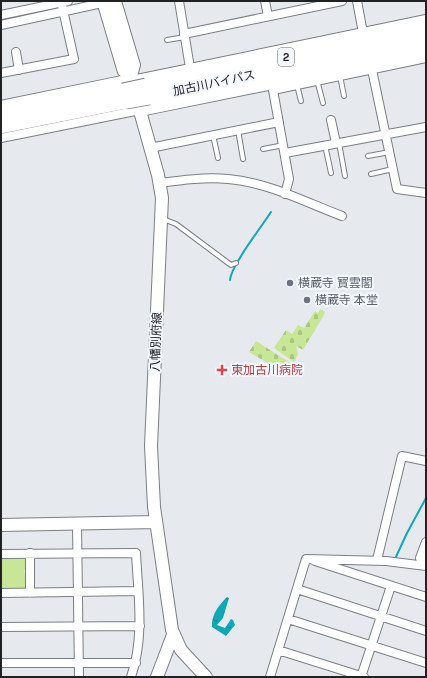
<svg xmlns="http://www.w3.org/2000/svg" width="427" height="678" viewBox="0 0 427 678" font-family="Karla,'Noto Sans JP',sans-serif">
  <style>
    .green { fill: #c7e796 }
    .cemetery { fill: url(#cemetery-stones) }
    .water { fill: url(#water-ripples) }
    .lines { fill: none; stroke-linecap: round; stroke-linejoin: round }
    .stream { stroke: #11a8b6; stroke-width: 2 }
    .river { stroke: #11a8b6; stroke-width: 13 }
    .lane-casing { stroke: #7b7f84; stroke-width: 6 }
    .street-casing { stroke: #7b7f84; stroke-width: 10 }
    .secondary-casing { stroke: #7b7f84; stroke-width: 14 }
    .highway-casing { stroke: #7b7f84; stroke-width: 17 }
    .lane { stroke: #fff; stroke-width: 4 }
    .street { stroke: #fff; stroke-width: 8 }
    .secondary { stroke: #fff; stroke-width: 12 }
    .highway { stroke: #fff; stroke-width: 15 }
    .highway-bridge-casing { stroke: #7b7f84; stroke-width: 17; stroke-linecap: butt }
    .highway-bridge { stroke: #fff; stroke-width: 15 }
    .worship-dot { fill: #6b7280; stroke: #f3f8fd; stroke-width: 1.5 }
    .health-dot { fill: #e0444e; stroke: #f3f8fd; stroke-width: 1.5 }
    .labels { text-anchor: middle; stroke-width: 4; stroke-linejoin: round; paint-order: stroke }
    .shield { fill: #f3f8fd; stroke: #606265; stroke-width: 1 }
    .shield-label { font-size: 11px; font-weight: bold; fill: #212224 }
    .street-label { font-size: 12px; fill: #212224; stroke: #f3f8fd }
    .worship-label { font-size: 12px; fill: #5b616d; stroke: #f3f8fd; text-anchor: start }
    .health-label { font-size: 12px; fill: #be3a42; stroke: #f3f8fd; text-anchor: start }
  </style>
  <defs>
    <pattern id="cemetery-stones" width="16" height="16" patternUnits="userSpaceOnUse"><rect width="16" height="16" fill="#c7e796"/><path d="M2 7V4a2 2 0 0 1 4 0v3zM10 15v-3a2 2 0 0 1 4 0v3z" fill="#abc681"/></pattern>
    <pattern id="water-ripples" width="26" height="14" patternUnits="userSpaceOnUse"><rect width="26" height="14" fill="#11a8b6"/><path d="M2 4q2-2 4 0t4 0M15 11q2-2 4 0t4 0" fill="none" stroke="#108894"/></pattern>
  </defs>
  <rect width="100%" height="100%" fill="#e6eaef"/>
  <!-- green -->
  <path class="green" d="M 1,557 L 22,557 L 26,560 L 27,570 L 24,570 L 27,586 L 24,589 L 1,589 Z"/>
  <!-- cemetery -->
  <path class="cemetery" d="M 320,309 L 325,312 L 324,315 L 303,350 L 296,346 L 298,354 L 294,362 L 274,348 L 286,330 L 292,334 L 298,325 L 304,328 L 315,311 L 318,313 Z
    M 256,341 L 292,364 L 286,374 L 249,352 Z"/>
  <!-- water -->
  <path class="water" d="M 227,597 L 229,598 L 223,618 L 217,625 L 225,628 L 231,619 L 233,620 L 235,625 L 226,636 L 212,627 C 211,615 219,605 227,597 Z"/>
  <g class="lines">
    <!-- stream -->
    <path class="stream" d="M 230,280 C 231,266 262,226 271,212
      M 395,559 L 407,533 L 426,498"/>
    <!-- river -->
    <path class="river" d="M 1,21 L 38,13"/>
    <!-- lane casing -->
    <g class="lane-casing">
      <path id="lane" d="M 167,40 L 185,37
        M 340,76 L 344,96
        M 317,80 L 323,103
        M 297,85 L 301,101
        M 238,130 L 243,159
        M 213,135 L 218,158
        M 339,143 L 345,176
        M 325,145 L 331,173
        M 263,149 L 284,145
        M 368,156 L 390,152
        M 371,174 L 393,169
        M 163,219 L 176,224 L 231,265 L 236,263"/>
    </g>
    <!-- street casing -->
    <g class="street-casing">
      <path id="street" d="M 101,1 L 122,72 L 132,80
        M 117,1 L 136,65 L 132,80
        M 179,1 L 190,68
        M 265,1 L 268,16
        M 357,1 L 363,33
        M 1,15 L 68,1
        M 1,25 L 102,3
        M 184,34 L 342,1
        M 16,52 L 19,70
        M 371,65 L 397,189 L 426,193
        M 1,73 L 74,59 L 61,1
        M 132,80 L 426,19
        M 331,120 L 336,143
        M 1,138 L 140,110
        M 150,148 L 279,122
        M 285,153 L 426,127
        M 160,183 C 182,180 205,177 228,179 C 267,182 305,202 342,216
        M 285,194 L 289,179 L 273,90 L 426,58
        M 77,524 L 79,677
        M 426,542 L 420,558 L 426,559
        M 30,553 L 30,593
        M 1,554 L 136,553 C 138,594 145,637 131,677
        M 377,560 L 402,456 L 426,461
        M 315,561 L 426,597
        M 297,589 L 426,631
        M 1,593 L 138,591
        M 288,619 L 426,663
        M 1,627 L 140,626
        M 278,650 L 364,677
        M 1,663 L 136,663
        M 270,677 L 306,559 L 386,561 L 426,566
        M 361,677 L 391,586"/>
    </g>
    <!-- secondary casing -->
    <g class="secondary-casing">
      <path id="secondary" d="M 109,1 L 158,175 L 162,198 L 151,446 L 154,507 L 172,630 L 181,650 L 206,677
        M 1,107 L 132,80
        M 140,110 L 426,52
        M 1,525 L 156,522
        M 157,677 L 173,635"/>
    </g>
    <!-- highway casing -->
    <g class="highway-casing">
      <path id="highway" d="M 146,86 L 426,28
        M 149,97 L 426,39
        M 1,115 L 112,93
        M 1,126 L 126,101"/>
    </g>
    <!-- lane -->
    <use href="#lane" class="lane"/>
    <!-- street -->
    <use href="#street" class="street"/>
    <!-- secondary -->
    <use href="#secondary" class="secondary"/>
    <!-- highway -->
    <use href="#highway" class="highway"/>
    <!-- highway-bridge casing -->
    <g class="highway-bridge-casing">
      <path id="highway-bridge" d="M 123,91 L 146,86
        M 126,101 L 149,97"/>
    </g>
    <!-- highway-bridge -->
    <use href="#highway-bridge" class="highway-bridge"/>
  </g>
  <!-- markers -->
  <g class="worship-dot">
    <circle cx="290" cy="283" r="4"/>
    <circle cx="307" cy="300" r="4"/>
  </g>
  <path class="health-dot" d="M220 364h4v4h4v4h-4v4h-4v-4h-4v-4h4z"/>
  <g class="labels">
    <!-- shield labels -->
    <rect class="shield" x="278" y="48" width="16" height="18" rx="3"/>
    <g class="shield-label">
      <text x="286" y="61">2</text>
    </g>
    <!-- street labels -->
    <g class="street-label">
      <text transform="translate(214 83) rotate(-12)" y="4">加古川バイパス</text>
      <text transform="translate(156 342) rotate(-88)" y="4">八幡別府線</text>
    </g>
    <!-- worship labels -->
    <g class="worship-label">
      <text x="298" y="287">横蔵寺 寳雲閣</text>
      <text x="315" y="304">横蔵寺 本堂</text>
    </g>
    <!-- health labels -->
    <g class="health-label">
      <text x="231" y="374">東加古川病院</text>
    </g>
  </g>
  <!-- border -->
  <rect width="427" height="678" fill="none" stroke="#212224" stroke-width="4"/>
</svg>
